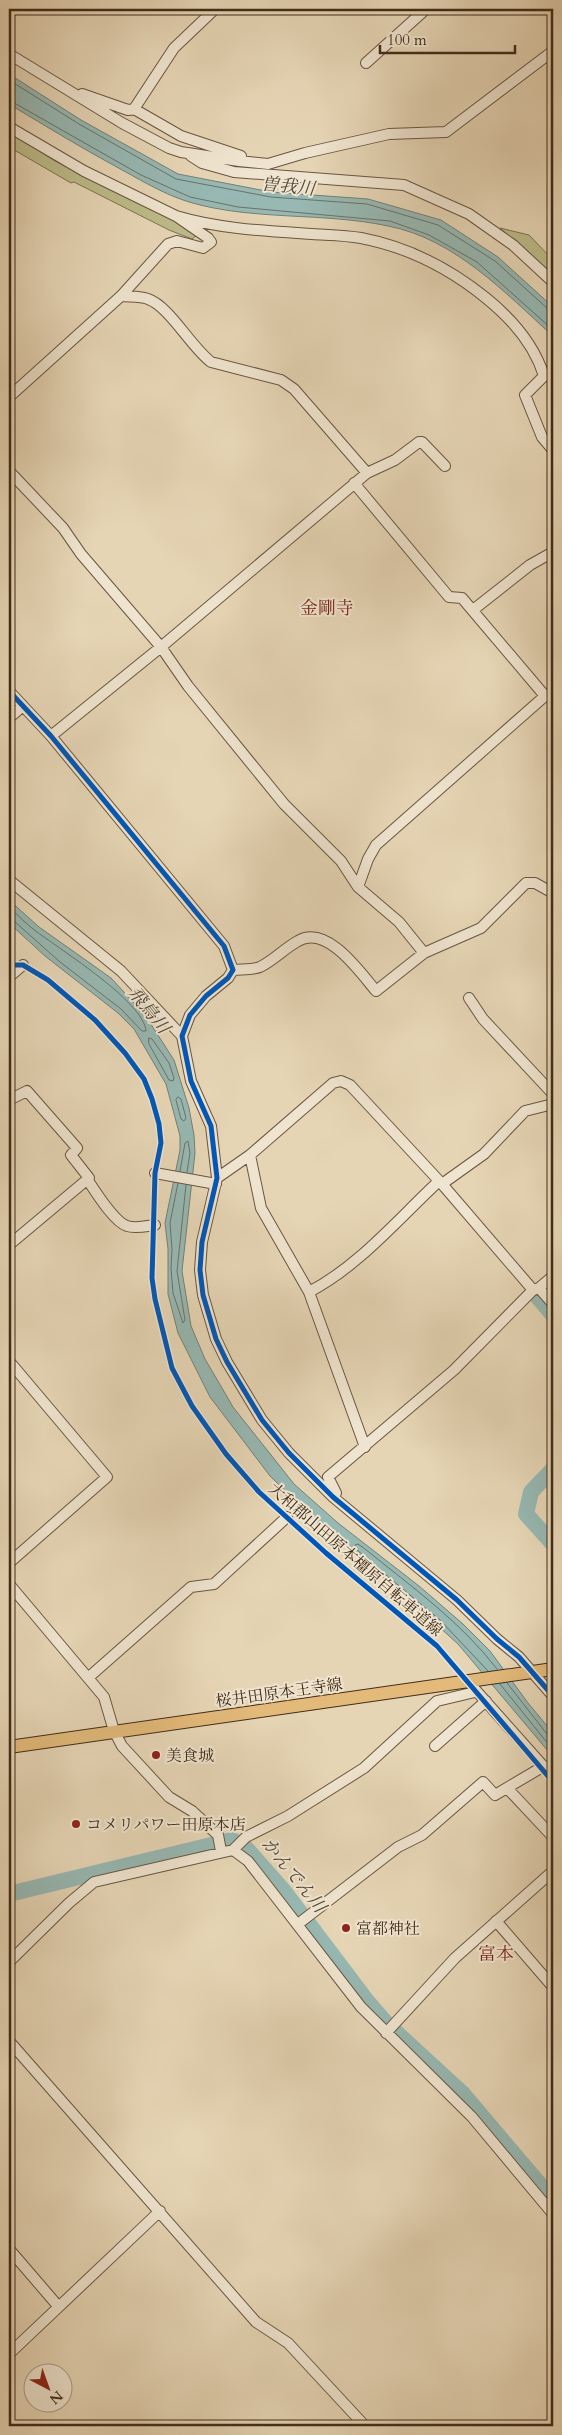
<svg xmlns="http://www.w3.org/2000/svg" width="562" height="2435" viewBox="0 0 562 2435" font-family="Cardo,'Noto Serif JP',serif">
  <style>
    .green { fill: #bcbb89; stroke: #7e7451 }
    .water { fill: #97b8b3; stroke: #758075 }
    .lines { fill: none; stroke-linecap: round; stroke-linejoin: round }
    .shore { stroke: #6c7266; stroke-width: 1 }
    .river { stroke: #97b8b3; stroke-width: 16 }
    .minor-casing { stroke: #6a5640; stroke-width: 12 }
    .major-casing { stroke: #412c19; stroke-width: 14 }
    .minor { stroke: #efe4cf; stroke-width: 10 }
    .major { stroke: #e3ba7a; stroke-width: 12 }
    .cycleway-casing { stroke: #efe4cf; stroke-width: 8 }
    .cycleway { stroke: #0057b8; stroke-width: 5 }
    .poi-dot { fill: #8f2418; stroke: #efe4cf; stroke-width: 2 }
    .labels { text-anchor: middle; stroke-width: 4; stroke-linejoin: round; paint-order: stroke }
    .street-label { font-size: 16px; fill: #412c19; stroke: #efe4cf }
    .poi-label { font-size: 16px; fill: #412c19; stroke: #efe4cf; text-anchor: start }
    .water-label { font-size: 18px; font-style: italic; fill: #524838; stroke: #efe4cf }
    .neighbourhood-label { font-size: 18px; fill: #7a1f14; stroke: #efe4cf }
  </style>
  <rect width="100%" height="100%" fill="#e6d5b5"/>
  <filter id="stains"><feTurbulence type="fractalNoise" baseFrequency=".004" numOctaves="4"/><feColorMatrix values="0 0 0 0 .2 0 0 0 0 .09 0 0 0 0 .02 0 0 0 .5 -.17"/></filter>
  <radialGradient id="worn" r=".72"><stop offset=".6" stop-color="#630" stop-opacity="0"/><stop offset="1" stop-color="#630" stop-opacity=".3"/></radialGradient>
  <!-- green -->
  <path class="green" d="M 9,131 L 55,161 L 176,221 L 197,235 L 192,239 L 169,230 L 74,182 L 71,183 L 9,147 Z
    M 500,228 L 529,235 L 553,260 L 553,275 Z"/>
  <!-- water -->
  <path class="water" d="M 9,74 L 81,120 L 178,174 L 271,192 L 368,199 L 441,220 L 498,257 L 553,307 L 553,336 C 505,293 455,239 388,226 C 323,212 253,221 189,202 C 166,195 144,182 124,171 C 85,150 47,127 9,104 Z
    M 9,900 L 39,927 L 111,978 L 145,1015 L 174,1060 L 189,1108 L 194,1135 L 195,1153 L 182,1271 L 191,1326 L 205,1359 L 222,1388 L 233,1407 L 294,1484 L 338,1523 L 419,1586 L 463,1624 L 490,1651 L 528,1703 L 553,1733 L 553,1757 L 458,1644 L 394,1586 L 317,1522 L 270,1476 L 210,1397 L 178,1333 L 168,1294 L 168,1249 L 165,1223 L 180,1150 L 180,1136 L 166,1084 L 134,1029 L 118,1013 L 45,956 L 9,923 Z"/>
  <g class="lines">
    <!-- shore -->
    <path class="shore" d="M 9,80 L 79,124 L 176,179 L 271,197 L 367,204 L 438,225 L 495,261 L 548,309 L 553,310
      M 9,100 L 141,175 L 190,197 L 238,207 L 390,221 L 429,235 L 477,262 L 553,330
      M 9,907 C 18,915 27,925 37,932 C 61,950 144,1002 146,1031 L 142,1031 L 121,1009 L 60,962 L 14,921 L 9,920
      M 149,1038 L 152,1039 L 169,1063 L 174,1078 L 173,1081 L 169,1080 L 149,1044 Z
      M 178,1097 L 181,1099 L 186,1118 L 184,1121 L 181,1119 L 176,1100 Z
      M 180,1171 L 185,1143 L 188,1141 L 190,1153 L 187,1172
      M 178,1183 L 170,1223 L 172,1249 L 171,1268 L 173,1293 L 183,1323 L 185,1320 L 177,1271 L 186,1185
      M 488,1671 L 440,1620 L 368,1560 L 355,1548 L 355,1545 L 358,1544 L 365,1549 C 412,1587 461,1622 497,1669
      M 507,1683 L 547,1734 L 553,1736
      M 500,1684 L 553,1750"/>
    <!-- river -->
    <path class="river" d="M 553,1284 L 537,1296 L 553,1315
      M 553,1469 L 531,1492 L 526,1514 L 553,1544
      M 9,1894 L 232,1840 L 245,1847 L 284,1891 L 367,2001 L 386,2023 L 463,2094 L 553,2200"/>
    <!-- minor casing -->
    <g class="minor-casing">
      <path id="minor" d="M 9,54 L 122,123 L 169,148 L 181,152 L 239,161 L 268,164 L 305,153 L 389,134 L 446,132 L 553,51
        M 366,63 L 426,9
        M 82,94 L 128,110 L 134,109 L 174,48 L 215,9
        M 134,109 L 181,136 L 241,156
        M 9,127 L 84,171 L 176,216 L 208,238 L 211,242 L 203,248 L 177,241 L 168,244 L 121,296 L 9,397
        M 191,156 L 202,163 L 234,172 L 404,185 L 469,214 L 513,245 L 553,282
        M 176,216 C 220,229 266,231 312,234 C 328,235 345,235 361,238 C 408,247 449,268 486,298 C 512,319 534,344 544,376 L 525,395 L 542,437 L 553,450
        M 121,296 C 129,297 140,296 148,299 C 169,306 191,347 211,362 L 281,380 L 294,389 L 367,473
        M 9,471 L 63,528 L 81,554 L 161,647 L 188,686 L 284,804 L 341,861 L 358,887 L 399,922 L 424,953
        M 354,483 L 449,597 L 462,598 L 545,696 L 376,845 L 368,859 L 358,887
        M 473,610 L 530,565 L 553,552
        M 9,691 L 51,736 L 224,946 L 233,970 L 228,978 L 206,996 L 190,1015 L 182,1036 L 191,1081 L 211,1126 L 217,1178 L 202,1242 L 200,1270 L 203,1295 L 216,1339 L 227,1362 L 262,1420 L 289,1453 L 333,1497 L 457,1600 L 497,1639 L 519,1657 L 553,1696
        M 9,718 L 23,706
        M 51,736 L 161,647 L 367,473 L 395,460 L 419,442 L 422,442 L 445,466
        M 9,880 L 121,971 L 182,1036
        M 233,970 C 241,969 253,970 260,967 C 274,960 285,948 298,941 C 327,924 360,972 376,991 L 424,953 L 481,928 L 526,883 L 535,883 L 553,893
        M 9,977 L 23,965
        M 469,998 L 483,1019 L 553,1094
        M 9,1100 L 27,1091 L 77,1148 L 71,1155 L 89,1178 L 9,1245
        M 250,1155 L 261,1208 L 309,1292 L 365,1447
        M 155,1173 L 216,1184
        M 217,1178 L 250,1155 L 333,1083 L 341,1081 L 350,1085 L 442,1184 L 533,1290
        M 87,1179 C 95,1191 114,1222 127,1226 C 135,1229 147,1226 155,1225
        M 442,1184 L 484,1154 L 525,1111 L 553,1104
        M 539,1288 L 553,1276
        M 309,1292 C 359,1266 398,1219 439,1181
        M 9,1361 L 107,1477 L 9,1563
        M 333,1497 L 336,1493 L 328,1477 L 454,1370 L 533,1290 L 539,1288 L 553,1304
        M 9,1584 L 104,1697 L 114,1731 L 122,1746 L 169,1797 L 192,1811 L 218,1835 L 221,1851
        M 89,1677 L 191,1587 L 214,1584 L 287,1517
        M 472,1686 L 553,1777
        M 435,1746 L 486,1701
        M 507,1788 L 553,1837
        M 233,1850 L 246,1837 L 288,1816 L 364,1768 L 437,1701 L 475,1692
        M 496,1921 L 553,1987
        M 298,1924 L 398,1847 L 422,1835 L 483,1782 L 495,1795 L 544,1766
        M 9,1962 L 69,1903 L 94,1882 L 233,1850 L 248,1861 L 361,2007 L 472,2117 L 553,2214
        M 386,2033 L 455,1958 L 553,1871
        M 9,2041 L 256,2322 L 288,2343 L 365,2426
        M 9,2249 L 58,2306
        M 9,2354 L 160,2211"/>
    </g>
    <!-- major casing -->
    <g class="major-casing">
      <path id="major" d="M 9,1747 L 553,1669"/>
    </g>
    <!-- minor -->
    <use href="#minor" class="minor"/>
    <!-- major -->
    <use href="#major" class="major"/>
    <!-- cycleway casing -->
    <g class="cycleway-casing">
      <path id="cycleway" d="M 9,691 L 51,736 L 224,946 L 233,970 L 228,978 L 206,996 L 190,1015 L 182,1036 L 191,1081 L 211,1126 L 217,1178 L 202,1242 L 200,1270 L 203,1295 L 216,1339 L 227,1362 L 262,1420 L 289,1453 L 333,1497 L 457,1600 L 497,1639 L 519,1657 L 553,1696
        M 9,960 L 14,965 L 23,965 L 48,980 L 95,1020 L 125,1053 L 144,1079 L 152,1099 L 159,1124 L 161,1143 L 155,1173 L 152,1278 L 155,1299 L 172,1368 L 192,1406 L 226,1454 L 259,1492 L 326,1553 L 437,1646 L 553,1782"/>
    </g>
    <!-- cycleway -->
    <use href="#cycleway" class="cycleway"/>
  </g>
  <!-- markers -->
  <g class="poi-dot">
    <circle cx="156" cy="1755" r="5"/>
    <circle cx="76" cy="1824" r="5"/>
    <circle cx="346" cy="1928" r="5"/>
  </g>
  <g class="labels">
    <!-- street labels -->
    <g class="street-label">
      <text transform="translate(356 1559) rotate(41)" y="6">大和郡山田原本橿原自転車道線</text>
      <text transform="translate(279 1692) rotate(-8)" y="6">桜井田原本王寺線</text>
    </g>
    <!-- poi labels -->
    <g class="poi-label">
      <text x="166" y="1761">美食城</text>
      <text x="86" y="1830">コメリパワー田原本店</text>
      <text x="356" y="1934">富都神社</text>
    </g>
    <!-- water labels -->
    <g class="water-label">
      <text transform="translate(288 186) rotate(6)" y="6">曽我川</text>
      <text transform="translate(149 1010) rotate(51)" y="6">飛鳥川</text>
      <text transform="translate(294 1875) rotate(51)" y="6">かんでん川</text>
    </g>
    <!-- neighbourhood labels -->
    <g class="neighbourhood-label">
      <text x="327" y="614">金剛寺</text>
      <text x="496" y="1960">富本</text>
    </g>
  </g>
  <!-- margin -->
  <rect width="562" height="2435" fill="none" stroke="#e6d5b5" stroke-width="30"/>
  <rect x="10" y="10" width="542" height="2415" fill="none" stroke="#412c19" stroke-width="2.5"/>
  <rect x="15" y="15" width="532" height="2405" fill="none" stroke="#412c19"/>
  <!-- north arrow -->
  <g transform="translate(48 2388) rotate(139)"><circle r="24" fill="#efe4cf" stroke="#a99a86"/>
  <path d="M0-4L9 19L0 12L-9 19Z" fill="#8f2418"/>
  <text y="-8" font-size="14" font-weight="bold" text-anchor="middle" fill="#412c19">N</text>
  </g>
  <!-- scale -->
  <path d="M380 45v8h135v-8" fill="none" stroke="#412c19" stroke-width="2.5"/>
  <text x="387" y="45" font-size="15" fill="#412c19" stroke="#efe4cf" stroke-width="4" paint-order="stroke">100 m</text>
  <rect width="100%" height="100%" filter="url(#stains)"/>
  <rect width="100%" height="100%" fill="url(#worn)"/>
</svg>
